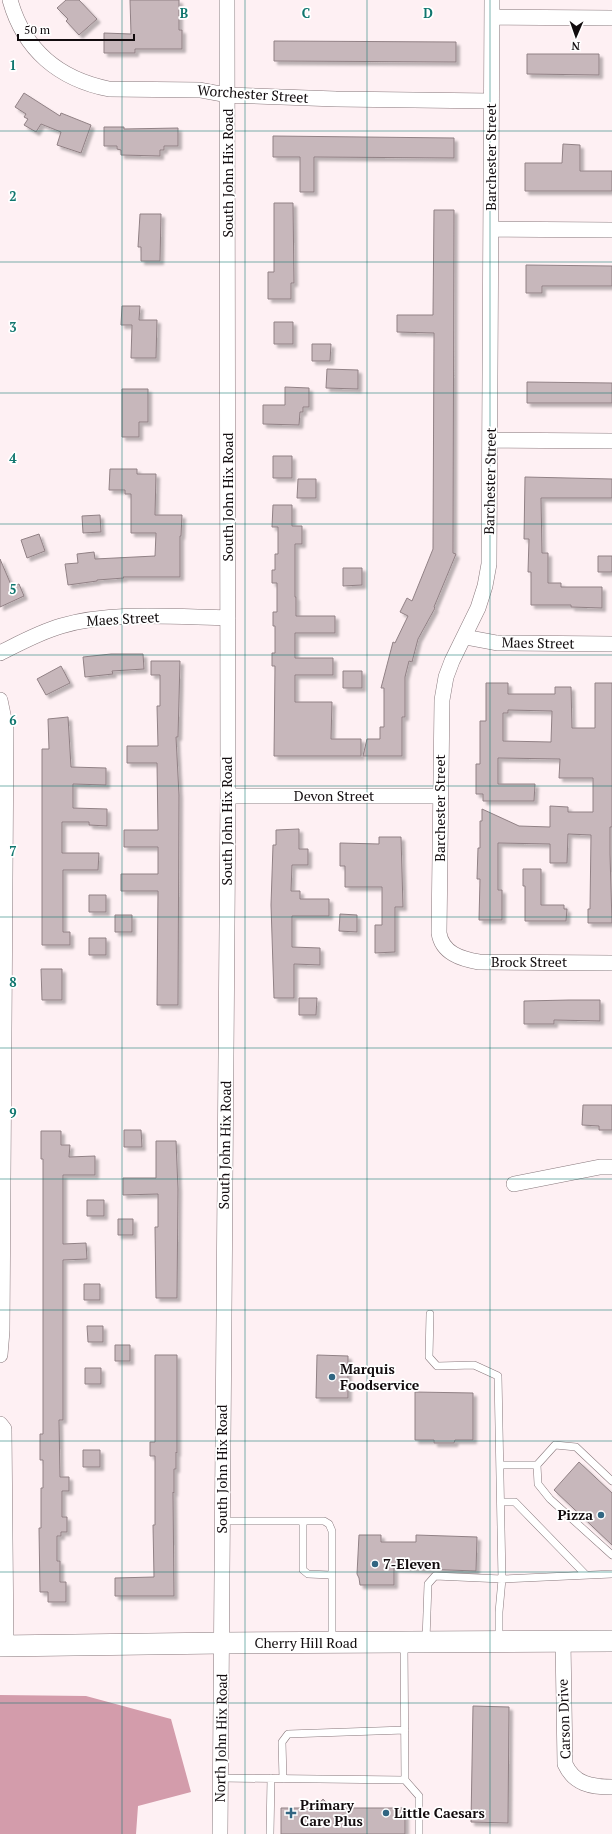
<svg xmlns="http://www.w3.org/2000/svg" width="612" height="1834" viewBox="0 0 612 1834" font-family="'PT Serif',serif">
  <style>
    .forest { fill: #d39cab }
    .building { fill: #c7b7bb; stroke: #918185; fill-rule: evenodd; filter: url(#shadow) }
    .lines { fill: none; stroke-linecap: round; stroke-linejoin: round }
    .lane-casing { stroke: #88787c; stroke-width: 8 }
    .street-casing { stroke: #88787c; stroke-width: 16 }
    .secondary-casing { stroke: #88787c; stroke-width: 22 }
    .lane { stroke: #fff; stroke-width: 7 }
    .street { stroke: #fff; stroke-width: 15 }
    .secondary { stroke: #fff; stroke-width: 21 }
    .grid { fill: none; stroke: #0f766e; stroke-width: 1; stroke-opacity: 0.55 }
    .poi-dot { fill: #316682; stroke: #fff; stroke-width: 1.5 }
    .labels { text-anchor: middle; stroke-width: 3.5; stroke-linejoin: round; paint-order: stroke }
    .street-label { font-size: 14px; fill: #120c0e; stroke: #fff }
    .poi-label { font-size: 14px; font-weight: bold; fill: #120c0e; stroke: #fff; text-anchor: start }
    .grid-label { font-size: 13px; text-anchor: middle; font-weight: bold; fill: #0f766e; stroke: #fff; stroke-width: 3.5; stroke-linejoin: round; paint-order: stroke }
  </style>
  <defs>
    <filter id="shadow"><feDropShadow dx="3.5" dy="3.5" stdDeviation="1" flood-color="#0004"/></filter>
  </defs>
  <rect width="100%" height="100%" fill="#fef0f3"/>
  <!-- forest -->
  <path class="forest" d="M 0,1695 L 86,1696 L 171,1719 L 191,1792 L 138,1806 L 136,1834 L 0,1834 Z"/>
  <!-- building -->
  <path class="building" d="M 66,0 L 79,0 L 97,19 L 79,35 L 66,21 L 68,19 L 57,8 Z
    M 130,0 L 179,0 L 179,30 L 182,30 L 182,49 L 135,49 L 135,53 L 104,53 L 104,33 L 131,34 Z
    M 274,41 L 456,42 L 456,62 L 274,61 Z
    M 527,54 L 599,54 L 599,75 L 527,74 Z
    M 24,93 L 60,116 L 61,113 L 91,125 L 81,153 L 57,145 L 61,132 L 41,124 L 36,132 L 24,125 L 28,119 L 24,117 L 26,114 L 15,107 Z
    M 104,127 L 124,127 L 124,129 L 178,128 L 178,146 L 164,146 L 164,150 L 160,150 L 160,156 L 121,155 L 121,150 L 117,149 L 117,146 L 104,146 Z
    M 273,136 L 454,138 L 454,158 L 314,157 L 314,192 L 300,192 L 300,157 L 273,157 Z
    M 563,144 L 580,145 L 580,171 L 612,171 L 612,191 L 525,191 L 525,163 L 562,163 Z
    M 274,203 L 293,203 L 294,283 L 291,283 L 291,299 L 268,299 L 268,272 L 274,272 Z
    M 434,210 L 454,210 L 453,553 L 456,554 L 434,607 L 435,608 L 418,639 L 412,662 L 409,661 L 405,677 L 405,717 L 402,717 L 402,756 L 363,756 L 367,739 L 380,739 L 380,727 L 384,727 L 384,688 L 381,688 L 393,642 L 395,643 L 408,616 L 400,612 L 407,598 L 412,601 L 433,549 L 434,333 L 397,332 L 397,315 L 433,315 Z
    M 140,214 L 161,214 L 160,261 L 141,261 L 141,247 L 138,247 Z
    M 526,265 L 612,266 L 612,286 L 542,286 L 542,293 L 526,293 Z
    M 122,306 L 140,306 L 139,320 L 157,320 L 156,358 L 131,358 L 132,325 L 121,325 Z
    M 274,322 L 293,322 L 293,344 L 274,344 Z
    M 312,344 L 331,344 L 330,361 L 312,361 Z
    M 327,369 L 358,370 L 358,389 L 326,388 Z
    M 527,382 L 612,383 L 612,403 L 527,403 Z
    M 285,387 L 309,388 L 309,407 L 303,407 L 303,412 L 300,412 L 299,425 L 263,424 L 263,405 L 285,405 Z
    M 122,389 L 148,389 L 148,422 L 139,422 L 139,437 L 122,437 Z
    M 273,456 L 292,456 L 292,478 L 273,478 Z
    M 110,469 L 137,469 L 137,474 L 156,474 L 155,515 L 182,515 L 181,536 L 180,536 L 180,577 L 123,577 L 124,578 L 97,580 L 97,581 L 68,585 L 65,564 L 78,563 L 77,554 L 94,552 L 95,559 L 155,556 L 156,533 L 131,533 L 131,494 L 125,494 L 125,490 L 109,490 Z
    M 525,477 L 612,479 L 612,498 L 541,498 L 542,553 L 548,553 L 548,583 L 561,583 L 561,587 L 602,587 L 602,608 L 571,607 L 571,605 L 531,605 L 531,572 L 528,572 L 529,539 L 524,539 Z
    M 298,479 L 316,479 L 316,498 L 297,498 Z
    M 273,505 L 292,505 L 292,526 L 302,526 L 302,544 L 295,544 L 295,597 L 296,597 L 296,616 L 335,616 L 335,633 L 295,633 L 295,658 L 333,658 L 333,675 L 295,675 L 295,702 L 332,702 L 331,739 L 361,739 L 361,756 L 274,756 L 275,666 L 272,666 L 272,653 L 275,653 L 275,626 L 273,626 L 273,612 L 277,612 L 277,583 L 272,583 L 272,570 L 275,570 L 275,554 L 278,554 L 278,527 L 272,527 Z
    M 100,515 L 101,532 L 83,533 L 82,516 Z
    M 39,534 L 45,551 L 27,558 L 21,540 Z
    M 598,556 L 612,556 L 612,572 L 598,572 Z
    M 0,559 L 12,587 L 19,584 L 24,596 L 0,607 Z
    M 343,568 L 362,568 L 362,585 L 343,586 Z
    M 111,654 L 143,654 L 144,669 L 112,671 L 113,674 L 85,677 L 83,657 Z
    M 151,661 L 180,661 L 178,737 L 176,737 L 179,795 L 178,1005 L 157,1005 L 158,891 L 121,891 L 121,874 L 158,874 L 158,847 L 124,847 L 124,830 L 158,830 L 157,763 L 127,763 L 127,746 L 158,746 L 157,706 L 160,706 L 160,675 L 151,675 Z
    M 61,666 L 70,683 L 46,695 L 37,679 Z
    M 343,671 L 362,671 L 362,688 L 343,688 Z
    M 486,683 L 508,683 L 508,694 L 555,694 L 555,687 L 571,687 L 572,728 L 595,728 L 595,683 L 612,683 L 612,827 L 610,827 L 610,854 L 612,923 L 588,923 L 588,909 L 590,909 L 591,835 L 568,834 L 567,863 L 550,863 L 550,844 L 498,843 L 498,890 L 502,890 L 502,920 L 479,920 L 480,879 L 477,879 L 478,848 L 480,848 L 480,821 L 482,821 L 482,809 L 519,826 L 550,827 L 550,806 L 568,807 L 568,812 L 593,812 L 593,778 L 559,778 L 560,759 L 498,758 L 498,784 L 535,784 L 534,801 L 483,801 L 483,794 L 476,794 L 476,764 L 480,764 L 480,721 L 486,721 ZM 508,710 L 552,711 L 551,742 L 503,741 L 503,713 L 508,713 Z
    M 68,717 L 71,767 L 106,768 L 106,785 L 73,784 L 73,808 L 107,809 L 107,826 L 89,825 L 89,822 L 62,822 L 62,853 L 99,853 L 98,870 L 63,870 L 63,932 L 70,932 L 70,945 L 42,945 L 42,749 L 49,749 L 48,719 Z
    M 299,829 L 299,849 L 308,849 L 308,865 L 292,865 L 291,891 L 300,891 L 300,899 L 329,899 L 329,916 L 292,916 L 292,947 L 320,948 L 320,965 L 294,964 L 294,998 L 274,998 L 271,905 L 273,845 L 276,845 L 276,830 Z
    M 379,837 L 401,837 L 403,907 L 395,907 L 395,952 L 375,953 L 375,925 L 382,925 L 382,887 L 345,887 L 345,866 L 340,866 L 340,843 L 379,844 Z
    M 523,869 L 541,869 L 541,905 L 564,905 L 564,909 L 567,909 L 566,921 L 525,921 L 525,886 L 523,886 Z
    M 89,895 L 106,895 L 106,912 L 89,912 Z
    M 340,914 L 357,915 L 357,932 L 339,931 Z
    M 115,915 L 132,915 L 132,932 L 115,932 Z
    M 89,938 L 106,938 L 106,955 L 89,955 Z
    M 41,969 L 62,969 L 62,1000 L 42,1000 Z
    M 299,998 L 317,998 L 316,1015 L 299,1015 Z
    M 569,1000 L 600,1000 L 600,1021 L 554,1020 L 554,1024 L 524,1024 L 524,1001 Z
    M 583,1105 L 612,1105 L 612,1130 L 599,1130 L 599,1126 L 582,1125 Z
    M 124,1130 L 141,1130 L 142,1147 L 124,1147 Z
    M 41,1131 L 61,1131 L 61,1145 L 70,1145 L 69,1157 L 95,1156 L 95,1175 L 63,1175 L 63,1244 L 86,1243 L 87,1259 L 63,1260 L 63,1420 L 59,1420 L 60,1477 L 69,1477 L 69,1491 L 62,1491 L 62,1517 L 67,1517 L 67,1532 L 61,1532 L 61,1536 L 57,1536 L 57,1561 L 60,1561 L 60,1582 L 66,1582 L 66,1602 L 48,1602 L 48,1592 L 40,1592 L 39,1528 L 41,1528 L 41,1488 L 43,1488 L 43,1460 L 40,1460 L 40,1434 L 43,1434 L 43,1159 L 41,1159 Z
    M 156,1141 L 176,1141 L 178,1189 L 177,1298 L 156,1298 L 155,1227 L 158,1227 L 158,1194 L 123,1195 L 123,1178 L 156,1178 Z
    M 87,1200 L 104,1200 L 104,1216 L 87,1216 Z
    M 118,1219 L 133,1219 L 133,1235 L 118,1235 Z
    M 84,1284 L 100,1284 L 100,1300 L 84,1300 Z
    M 87,1326 L 103,1326 L 103,1342 L 88,1342 Z
    M 115,1345 L 130,1345 L 130,1361 L 115,1361 Z
    M 155,1355 L 177,1355 L 177,1453 L 176,1452 L 176,1469 L 174,1469 L 174,1493 L 173,1492 L 174,1596 L 115,1596 L 115,1578 L 154,1577 L 153,1525 L 155,1525 L 155,1456 L 150,1456 L 150,1442 L 155,1442 Z
    M 317,1355 L 348,1356 L 348,1398 L 316,1398 Z
    M 85,1368 L 101,1368 L 101,1384 L 85,1384 Z
    M 415,1392 L 473,1393 L 473,1440 L 455,1440 L 454,1443 L 434,1443 L 434,1440 L 415,1440 Z
    M 83,1450 L 100,1450 L 100,1467 L 83,1467 Z
    M 579,1462 L 612,1493 L 612,1545 L 554,1490 Z
    M 359,1535 L 381,1535 L 381,1542 L 416,1542 L 416,1535 L 477,1537 L 476,1571 L 394,1568 L 394,1585 L 360,1585 L 359,1578 L 357,1574 Z
    M 473,1706 L 509,1707 L 508,1823 L 471,1822 Z
    M 323,1799 L 332,1808 L 405,1808 L 405,1834 L 281,1834 L 281,1808 L 315,1808 Z"/>
  <g class="lines">
    <!-- lane casing -->
    <g class="lane-casing">
      <path id="lane" d="M 430,1314 L 429,1357 L 437,1366 L 474,1365 L 498,1376 L 502,1579 L 499,1612 L 499,1640
        M 500,1465 L 537,1465
        M 612,1481 L 576,1447 L 555,1445 L 537,1465 L 538,1484 L 550,1499 L 612,1555
        M 501,1502 L 515,1502 L 586,1575
        M 221,1521 L 324,1521 L 329,1524 L 332,1531 L 332,1641
        M 303,1522 L 303,1570 L 308,1574 L 331,1575
        M 426,1640 L 428,1584 L 435,1576 L 502,1579 L 612,1574
        M 220,1778 L 405,1780 L 404,1643
        M 283,1779 L 282,1742 L 288,1734 L 405,1730
        M 405,1780 L 419,1796 L 419,1834
        M 270,1834 L 271,1778"/>
    </g>
    <!-- street casing -->
    <g class="street-casing">
      <path id="street" d="M 10,0 C 24,50 59,79 109,89 L 200,90 L 227,95 L 336,99 L 491,101
        M 492,0 L 489,564 L 485,586 L 478,608 L 452,661 L 446,677 L 442,700 L 439,933 C 442,953 461,959 479,962 L 612,963
        M 492,17 L 612,18
        M 491,229 L 612,230
        M 490,440 L 612,441
        M 465,637 L 497,643 L 612,644
        M 0,653 C 20,643 40,632 61,626 C 113,611 175,617 228,618
        M 0,700 L 6,729 L 2,1331 L 0,1355
        M 228,796 L 441,796
        M 514,1184 L 600,1167 L 612,1167
        M 0,1424 L 4,1429 L 6,1646
        M 563,1642 L 565,1764 C 574,1784 591,1787 612,1787
        M 220,1834 L 228,796 L 227,0"/>
    </g>
    <!-- secondary casing -->
    <g class="secondary-casing">
      <path id="secondary" d="M 0,1646 L 222,1643 L 612,1641"/>
    </g>
    <!-- lane -->
    <use href="#lane" class="lane"/>
    <!-- street -->
    <use href="#street" class="street"/>
    <!-- secondary -->
    <use href="#secondary" class="secondary"/>
  </g>
  <!-- grid -->
  <path class="grid" d="M 122,0 L 122,1834M 245,0 L 245,1834M 367,0 L 367,1834M 490,0 L 490,1834M 0,131 L 612,131M 0,262 L 612,262M 0,393 L 612,393M 0,524 L 612,524M 0,655 L 612,655M 0,786 L 612,786M 0,917 L 612,917M 0,1048 L 612,1048M 0,1179 L 612,1179M 0,1310 L 612,1310M 0,1441 L 612,1441M 0,1572 L 612,1572M 0,1703 L 612,1703"/>
  <!-- markers -->
  <g class="poi-dot">
    <circle cx="332" cy="1377" r="4"/>
    <circle cx="601" cy="1515" r="4"/>
    <circle cx="375" cy="1564" r="4"/>
    <path d="M289 1807h4v4h4v4h-4v4h-4v-4h-4v-4h4z"/>
    <circle cx="386" cy="1813" r="4"/>
  </g>
  <g class="labels">
    <!-- street labels -->
    <g class="street-label">
      <text transform="translate(253 94) rotate(4)" y="5">Worchester Street</text>
      <text transform="translate(491 157) rotate(-90)" y="5">Barchester Street</text>
      <text transform="translate(228 173) rotate(-90)" y="5">South John Hix Road</text>
      <text transform="translate(490 481) rotate(-89)" y="5">Barchester Street</text>
      <text transform="translate(228 497) rotate(-90)" y="5">South John Hix Road</text>
      <text transform="translate(123 619) rotate(-3)" y="5">Maes Street</text>
      <text transform="translate(538 643) rotate(1)" y="5">Maes Street</text>
      <text x="334" y="801">Devon Street</text>
      <text transform="translate(440 808) rotate(-90)" y="5">Barchester Street</text>
      <text transform="translate(227 821) rotate(-90)" y="5">South John Hix Road</text>
      <text x="529" y="967">Brock Street</text>
      <text transform="translate(225 1145) rotate(-89)" y="5">South John Hix Road</text>
      <text transform="translate(222 1469) rotate(-90)" y="5">South John Hix Road</text>
      <text x="306" y="1648">Cherry Hill Road</text>
      <text transform="translate(564 1719) rotate(-92)" y="5">Carson Drive</text>
      <text transform="translate(221 1738) rotate(-89)" y="5">North John Hix Road</text>
    </g>
    <!-- poi labels -->
    <g class="poi-label">
      <text x="340" y="1374">Marquis<tspan x="340" dy="16">Foodservice</tspan></text>
      <text x="593" y="1520" text-anchor="end">Pizza</text>
      <text x="383" y="1569">7-Eleven</text>
      <text x="300" y="1810">Primary<tspan x="300" dy="16">Care Plus</tspan></text>
      <text x="394" y="1818">Little Caesars</text>
    </g>
  </g>
  <g class="grid-label">
    <text x="184" y="18">B</text>
    <text x="306" y="18">C</text>
    <text x="428" y="18">D</text>
    <text x="13" y="70">1</text>
    <text x="13" y="201">2</text>
    <text x="13" y="332">3</text>
    <text x="13" y="463">4</text>
    <text x="13" y="594">5</text>
    <text x="13" y="725">6</text>
    <text x="13" y="856">7</text>
    <text x="13" y="987">8</text>
    <text x="13" y="1118">9</text>
  </g>
  <!-- north arrow -->
  <g transform="translate(576 36) rotate(182)" stroke="#ffffff" stroke-width="3" paint-order="stroke">
  <path d="M0-3L7 15L0 10L-7 15Z" fill="#120c0e"/>
  <text y="-6" font-size="11" font-weight="bold" text-anchor="middle" fill="#120c0e">N</text>
  </g>
  <!-- scale -->
  <path d="M18 34v6h116v-6" fill="none" stroke="#120c0e" stroke-width="2"/>
  <text x="24" y="34" font-size="12" fill="#120c0e" stroke="#ffffff" stroke-width="3" paint-order="stroke">50 m</text>
</svg>
